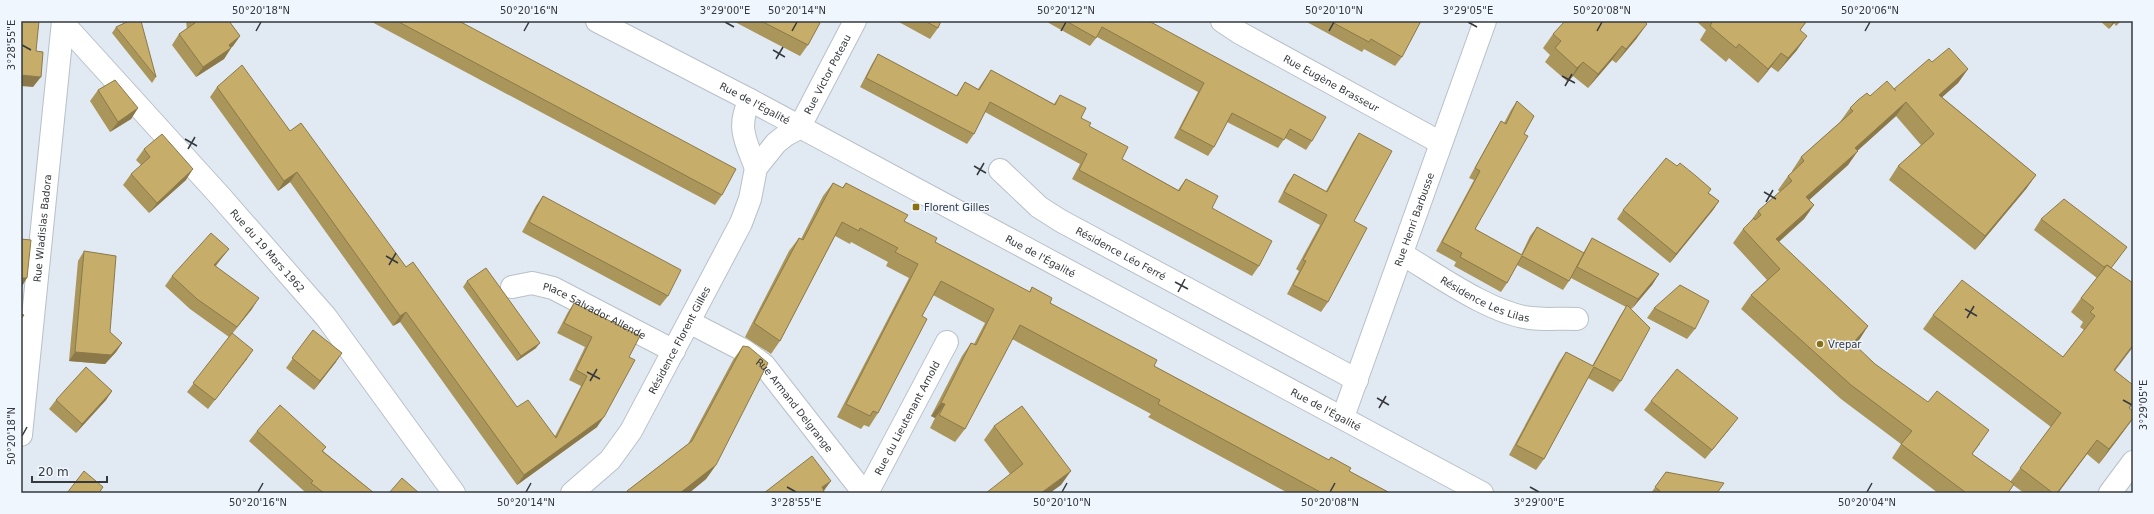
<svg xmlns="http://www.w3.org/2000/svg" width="2154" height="514" viewBox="0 0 2154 514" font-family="'DejaVu Sans',sans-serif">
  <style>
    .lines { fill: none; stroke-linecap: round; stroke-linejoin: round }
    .minor-casing { stroke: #b8c0c9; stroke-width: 24 }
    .minor { stroke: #fff; stroke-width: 22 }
    .wall { fill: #aa955a }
    .shaded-wall { fill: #8b794a }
    .building { fill: #c6ad69; stroke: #8b794a }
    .ticks { fill: none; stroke: #35383c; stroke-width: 1.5 }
    .poi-dot { fill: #8c6f11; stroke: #eff6fd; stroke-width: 1.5 }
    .labels { text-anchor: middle; stroke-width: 3; stroke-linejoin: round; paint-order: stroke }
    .street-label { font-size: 10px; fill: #35383c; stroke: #eff6fd }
    .poi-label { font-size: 10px; fill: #35383c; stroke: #eff6fd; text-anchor: start }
    .neatline { fill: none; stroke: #35383c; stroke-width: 1.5 }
    .ticks-label { font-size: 10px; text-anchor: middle; fill: #35383c }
  </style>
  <rect width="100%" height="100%" fill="#e1e9f2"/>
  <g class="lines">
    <!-- minor casing -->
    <g class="minor-casing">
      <g id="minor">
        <path id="s1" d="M 597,21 L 750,100 L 1482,493"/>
        <path id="s2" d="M 1222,21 L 1240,33 L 1441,143"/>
        <path id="s3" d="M 63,23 L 220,196 L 326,317 L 454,493"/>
        <path d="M 750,100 C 736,127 746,142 756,168"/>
        <path id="s4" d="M 1000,170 L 1039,207 L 1061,221 L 1357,380"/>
        <path id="s5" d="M 1402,254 C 1436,274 1491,314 1531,318 C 1546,320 1562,318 1577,319"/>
        <path id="s6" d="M 512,287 L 532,283 L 553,288 L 674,351"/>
        <path id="s7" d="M 689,322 L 745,351 L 764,365 L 864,493"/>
        <path id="s8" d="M 1343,417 L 1485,21"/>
        <path id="s9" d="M 21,435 L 63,21"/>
        <path id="s10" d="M 572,493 L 610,460 L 631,431 L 741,223 L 750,199 L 756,168 L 776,143 L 786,135 L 799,128 L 855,21"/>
        <path id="s11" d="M 867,493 L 947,342"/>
        <path d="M 2110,493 L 2133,462"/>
      </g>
    </g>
    <!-- minor -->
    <use href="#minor" class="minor"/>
  </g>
  <!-- wall -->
  <path class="wall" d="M 186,21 L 229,21 L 240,36 L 233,46 L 231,48 L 224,59 L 196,77 L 172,45 L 179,34 L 187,29 Z
    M 370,21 L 459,21 L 722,195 L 715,205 Z
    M 733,21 L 817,21 L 808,45 L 800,56 Z
    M 897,21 L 941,21 L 938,28 L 930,39 Z
    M 1048,21 L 1149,21 L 1312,141 L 1306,150 L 1285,138 L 1278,148 L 1227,122 L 1214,147 L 1208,156 L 1174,138 L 1198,92 L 1097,37 L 1090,46 L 1047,22 Z
    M 1305,21 L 1421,21 L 1402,57 L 1395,66 L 1364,49 L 1362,52 Z
    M 1696,21 L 1805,21 L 1806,22 L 1800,30 L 1797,50 L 1778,72 L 1771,67 L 1758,83 L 1729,58 L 1726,62 L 1700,40 L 1706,30 Z
    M 2100,21 L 2121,21 L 2116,26 L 2114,23 L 2109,29 Z
    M 116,27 L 156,77 L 152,83 L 112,33 Z
    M 1553,34 L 1637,38 L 1616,63 L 1612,60 L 1588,88 L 1573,76 L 1568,82 L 1545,62 L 1550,55 L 1543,48 Z
    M 878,54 L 956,96 L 965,82 L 978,89 L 991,70 L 1054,104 L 1060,95 L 1081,118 L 1122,159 L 1178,190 L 1186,179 L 1212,208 L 1259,266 L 1252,276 L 1072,179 L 1080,164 L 985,112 L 974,134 L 967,144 L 860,87 L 872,64 Z
    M 1932,62 L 1968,69 L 1958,83 L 1942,97 L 2036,175 L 2026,189 L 1975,250 L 1889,180 L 1898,166 L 1921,145 L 1896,116 L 1857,151 L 1848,165 L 1809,200 L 1814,205 L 1804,219 L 1779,242 L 1868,326 L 1859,340 L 1854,345 L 1875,364 L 1980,444 L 1972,454 L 2010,482 L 2051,427 L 1923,329 L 1933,315 L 2063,357 L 2084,330 L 2080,327 L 2083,322 L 2071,312 L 2081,298 L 2097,278 L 2034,230 L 2041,219 L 2119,258 L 2111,268 L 2115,371 L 2133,385 L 2133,404 L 2130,408 L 2133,419 L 2099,464 L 2087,454 L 2058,493 L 2024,493 L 2013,485 L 2008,493 L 1938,493 L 1892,458 L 1901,444 L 1841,399 L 1741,309 L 1751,295 L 1767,280 L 1733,243 L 1743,229 L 1750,222 L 1758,211 L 1780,192 L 1778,190 L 1788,176 L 1792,172 L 1792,171 L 1801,157 L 1840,122 L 1850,108 L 1870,96 L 1894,89 Z
    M 217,87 L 290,131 L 406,267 L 517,407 L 555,436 L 581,386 L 569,380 L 585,347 L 557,333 L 568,312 L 574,303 L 629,357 L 597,427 L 517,485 L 400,322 L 393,326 L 290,182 L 278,191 L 210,97 Z
    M 98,90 L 138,108 L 131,119 L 110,132 L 90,101 Z
    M 1517,101 L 1524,134 L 1475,229 L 1521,255 L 1530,236 L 1537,227 L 1583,253 L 1592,238 L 1659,274 L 1652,285 L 1631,309 L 1621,381 L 1613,392 L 1588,378 L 1544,459 L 1536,470 L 1509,455 L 1559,362 L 1566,352 L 1592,366 L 1620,316 L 1626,307 L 1571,278 L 1563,290 L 1517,265 L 1507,283 L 1501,292 L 1454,266 L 1456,262 L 1436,251 L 1474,180 L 1469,178 L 1495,131 L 1501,121 L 1504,123 L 1511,110 Z
    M 1359,133 L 1354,221 L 1328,302 L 1321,312 L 1287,294 L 1299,271 L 1296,269 L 1320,225 L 1278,202 L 1287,184 L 1294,174 L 1326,191 L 1353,142 Z
    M 144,149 L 186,180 L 149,213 L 123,185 L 131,174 L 141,165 L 136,160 Z
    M 833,183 L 842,188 L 846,183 L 904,221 L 935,242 L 1029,292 L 1032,287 L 1050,303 L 1154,366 L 1390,493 L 1288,493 L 1148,417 L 1151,414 L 1012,339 L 965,429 L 955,442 L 930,428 L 935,418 L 931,416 L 962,356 L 971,343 L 974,344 L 985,323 L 933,295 L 922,316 L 878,413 L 869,427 L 864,425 L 861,429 L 837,417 L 909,278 L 886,266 L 888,262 L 851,242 L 850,244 L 835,236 L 780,341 L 771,354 L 745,337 L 789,251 L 799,238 L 801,239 L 823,196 Z
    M 1709,193 L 1719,201 L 1713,210 L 1670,263 L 1617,219 L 1623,210 Z
    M 543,196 L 668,296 L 660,306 L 522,232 L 536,206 Z
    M 229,249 L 221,259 L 216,266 L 252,309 L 232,334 L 247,359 L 208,409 L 187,392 L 229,337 L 190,309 L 165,286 L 172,276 Z
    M 84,251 L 110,332 L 122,343 L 116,352 L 105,364 L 69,361 L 78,261 Z
    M 467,281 L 536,348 L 517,361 L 463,287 Z
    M 1654,308 L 1695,329 L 1687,339 L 1647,318 Z
    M 313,330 L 336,362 L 314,390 L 286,368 Z
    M 743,346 L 716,465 L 706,479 L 689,493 L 626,493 L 627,491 L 688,444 L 733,360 Z
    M 112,391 L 106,400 L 76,433 L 49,409 L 56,400 Z
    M 1651,401 L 1731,427 L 1705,459 L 1644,410 Z
    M 994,426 L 1061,485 L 1010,474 L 984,440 Z
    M 257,431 L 326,447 L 323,451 L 374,493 L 305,493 L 305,492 L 249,441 Z
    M 1666,472 L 1717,493 L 1651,493 Z"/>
  <!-- shaded-wall -->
  <path class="shaded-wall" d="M 2115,21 L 2116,21 L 2109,29 L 2113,22 Z
    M 1647,24 L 1637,38 L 1616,63 L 1626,49 Z
    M 240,36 L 233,46 L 221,55 L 229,45 Z
    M 1807,36 L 1797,50 L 1778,72 L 1788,58 Z
    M 1622,46 L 1612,60 L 1588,88 L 1598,74 Z
    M 231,48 L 224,59 L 196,77 L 203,67 Z
    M 1781,53 L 1771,67 L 1758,83 L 1768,69 Z
    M 1583,62 L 1573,76 L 1568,82 L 1577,68 Z
    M 1968,69 L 1958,83 L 1929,109 L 1939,95 Z
    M 21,75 L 41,77 L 33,87 L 21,86 Z
    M 1906,102 L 1896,116 L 1845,162 L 1855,148 Z
    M 138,108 L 131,119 L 110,132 L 118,122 Z
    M 1858,151 L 1848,165 L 1797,211 L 1806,197 Z
    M 193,169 L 186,180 L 149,213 L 157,203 Z
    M 297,172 L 290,182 L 278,191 L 284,181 Z
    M 2036,175 L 2026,189 L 1975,250 L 1985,236 Z
    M 1719,201 L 1713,210 L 1670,263 L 1676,254 Z
    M 1814,205 L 1804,219 L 1766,253 L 1776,239 Z
    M 229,249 L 221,259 L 207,275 L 214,265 Z
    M 1659,274 L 1652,285 L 1631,310 L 1638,299 Z
    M 21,278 L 27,278 L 21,288 Z
    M 259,298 L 252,309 L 229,337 L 237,327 Z
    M 406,312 L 400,322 L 393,326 L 400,316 Z
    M 1868,326 L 1859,340 L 1843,357 L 1853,343 Z
    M 122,343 L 116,352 L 105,364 L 69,361 L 75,352 Z
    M 540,343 L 536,348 L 517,361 L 521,356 Z
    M 2133,345 L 2133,347 L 2104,385 L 2114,370 Z
    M 253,350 L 247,359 L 208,409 L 215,400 Z
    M 342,353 L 336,362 L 314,390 L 320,381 Z
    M 112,391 L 106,400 L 76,433 L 82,424 Z
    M 941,403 L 945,404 L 935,418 L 931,416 Z
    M 604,417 L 597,427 L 517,485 L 524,475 Z
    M 1738,418 L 1731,427 L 1705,459 L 1712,450 Z
    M 2133,419 L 2126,428 L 2099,464 L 2109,449 Z
    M 2097,440 L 2087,454 L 2058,493 L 2057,493 Z
    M 716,465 L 706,479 L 689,493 L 680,493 Z
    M 1071,471 L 1061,485 L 1050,493 L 1041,493 Z
    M 831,481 L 823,492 L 824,491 L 823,493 L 818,493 L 822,487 Z"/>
  <!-- building -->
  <path class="building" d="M 21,21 L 39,21 L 36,51 L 43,52 L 41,77 L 21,75 Z
    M 129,21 L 141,21 L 156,77 L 116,27 Z
    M 194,21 L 229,21 L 240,36 L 229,45 L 231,48 L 203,67 L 179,34 L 195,23 Z
    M 397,21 L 459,21 L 736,169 L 722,195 Z
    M 761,21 L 817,21 L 820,23 L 808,45 Z
    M 925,21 L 941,21 L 938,28 Z
    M 1066,21 L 1149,21 L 1326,117 L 1312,141 L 1290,129 L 1284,140 L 1232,113 L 1214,147 L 1180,129 L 1204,83 L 1102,27 L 1096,38 Z
    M 1330,21 L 1421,21 L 1402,57 L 1371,39 L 1369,42 Z
    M 1565,21 L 1644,21 L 1647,24 L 1626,49 L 1622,46 L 1598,74 L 1583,62 L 1577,68 L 1555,48 L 1561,41 L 1553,34 Z
    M 1713,21 L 1805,21 L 1806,22 L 1800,30 L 1807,36 L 1788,58 L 1781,53 L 1768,69 L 1739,44 L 1736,48 L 1710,26 Z
    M 1949,48 L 1968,69 L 1939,95 L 2036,175 L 1985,236 L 1898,166 L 1934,134 L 1906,102 L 1855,148 L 1858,151 L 1806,197 L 1814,205 L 1776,239 L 1868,326 L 1853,343 L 1875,364 L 1928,402 L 1937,391 L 1989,430 L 1972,454 L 2014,484 L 2008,493 L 1965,493 L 1965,492 L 1901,444 L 1912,431 L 1851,385 L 1751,295 L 1780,269 L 1743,229 L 1754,218 L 1755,220 L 1761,215 L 1758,211 L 1792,181 L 1788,176 L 1804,161 L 1801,157 L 1853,111 L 1850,108 L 1858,100 L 1867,93 L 1870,96 L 1887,81 L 1896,91 L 1894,89 L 1929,59 L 1932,62 Z
    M 878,54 L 957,96 L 965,82 L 979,90 L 991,70 L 1055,105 L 1060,95 L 1086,108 L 1081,118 L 1091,123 L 1089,126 L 1128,147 L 1122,159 L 1179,191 L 1186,179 L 1218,196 L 1212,208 L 1272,241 L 1259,266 L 1079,170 L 1087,154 L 990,102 L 974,134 L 866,78 Z
    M 242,65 L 290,131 L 301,123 L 406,267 L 413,262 L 517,407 L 528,400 L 556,438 L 587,376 L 576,370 L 592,337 L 564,323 L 574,303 L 640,336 L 629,357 L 635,360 L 604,417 L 524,475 L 406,312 L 400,316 L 297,172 L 284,181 L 217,87 Z
    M 115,80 L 138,108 L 118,122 L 98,90 Z
    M 1517,101 L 1534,116 L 1524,134 L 1528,136 L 1475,229 L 1522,255 L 1537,227 L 1584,253 L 1569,281 L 1522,256 L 1507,283 L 1460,257 L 1462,253 L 1442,242 L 1480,171 L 1475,168 L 1501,121 L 1506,124 Z
    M 1359,133 L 1392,151 L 1354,221 L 1367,228 L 1328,302 L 1293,285 L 1306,261 L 1303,260 L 1327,215 L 1284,192 L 1294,174 L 1327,192 Z
    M 162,134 L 193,169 L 157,203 L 131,174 L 150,157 L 144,149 Z
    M 1666,158 L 1677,166 L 1680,163 L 1696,176 L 1711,189 L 1708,193 L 1719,201 L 1676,254 L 1623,210 Z
    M 833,183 L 843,188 L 846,183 L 908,215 L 904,221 L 937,238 L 935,242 L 1030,292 L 1032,287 L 1052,298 L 1050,303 L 1157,360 L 1154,366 L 1329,460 L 1331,457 L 1351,468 L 1349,471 L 1390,493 L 1322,493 L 1158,404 L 1160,400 L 1020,325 L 965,429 L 939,415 L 945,404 L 941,403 L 971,343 L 976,345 L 994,309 L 941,281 L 922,316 L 927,319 L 878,413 L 873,411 L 870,416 L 846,404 L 918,264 L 895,252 L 898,248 L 860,228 L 859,231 L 842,222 L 780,341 L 754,323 L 799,238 L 803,240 Z
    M 543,196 L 681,270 L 668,296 L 529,222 Z
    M 2064,199 L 2127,247 L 2111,268 L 2107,265 L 2104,267 L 2041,219 Z
    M 211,233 L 229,249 L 214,265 L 259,298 L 237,327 L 197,299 L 172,276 Z
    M 1592,238 L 1659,274 L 1638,299 L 1577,267 Z
    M 21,239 L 31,240 L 27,278 L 21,278 Z
    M 84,251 L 116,256 L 110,332 L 122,343 L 111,355 L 75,352 Z
    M 2107,265 L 2133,283 L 2133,345 L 2114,370 L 2133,385 L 2133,402 L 2129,408 L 2133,411 L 2133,418 L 2109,449 L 2097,440 L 2057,493 L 2053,493 L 2020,468 L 2061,413 L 1933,315 L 1962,280 L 2063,357 L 2095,316 L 2090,312 L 2094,308 L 2081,298 Z
    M 486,268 L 540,343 L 521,356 L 467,281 Z
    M 1680,285 L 1709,301 L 1695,329 L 1654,308 Z
    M 1627,305 L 1650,328 L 1621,381 L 1594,367 L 1544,459 L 1516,445 L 1566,352 L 1593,366 Z
    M 21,314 L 24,315 L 21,319 Z
    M 313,330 L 342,353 L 320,381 L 292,358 Z
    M 232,333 L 253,350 L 215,400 L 193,383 Z
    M 743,346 L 749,347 L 768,363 L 716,465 L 680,493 L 629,493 L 627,491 L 692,441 Z
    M 86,367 L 112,391 L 82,424 L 56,400 Z
    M 1677,369 L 1738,418 L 1712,450 L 1651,401 Z
    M 280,405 L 326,447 L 322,451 L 374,493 L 324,493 L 311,483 L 313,481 L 257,431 Z
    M 1022,406 L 1071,471 L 1041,493 L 986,493 L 1023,464 L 994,426 Z
    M 812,456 L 831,481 L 822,487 L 824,491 L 822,493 L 764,493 Z
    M 84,471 L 103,487 L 99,493 L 67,493 Z
    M 1666,472 L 1724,483 L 1717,493 L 1659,493 L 1660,491 L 1655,487 Z
    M 402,478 L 419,493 L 389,493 Z"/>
  <!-- ticks -->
  <path class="ticks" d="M 725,22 L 734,27M 1468,22 L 1477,27M 256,31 L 261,22M 524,31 L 529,22M 792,31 L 797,22M 1061,31 L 1066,22M 1329,31 L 1334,22M 1597,31 L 1602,22M 1865,31 L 1870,22M 22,45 L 31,50M 773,50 L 785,57M 776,59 L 783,47M 1562,76 L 1575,83M 1565,86 L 1572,74M 185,139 L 197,146M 188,149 L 195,137M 974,166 L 986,173M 977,175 L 984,163M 1764,192 L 1776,199M 1766,202 L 1773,190M 386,256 L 398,263M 389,265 L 396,253M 1175,282 L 1188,289M 1178,292 L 1185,279M 1965,309 L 1977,316M 1967,318 L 1974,306M 587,372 L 600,379M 590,381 L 597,369M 1377,398 L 1389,405M 2123,400 L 2132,405M 1379,408 L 1386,396M 22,436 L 27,427M 787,487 L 796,492M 1530,487 L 1539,492M 258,492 L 263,483M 526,492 L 531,483M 1062,492 L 1067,483M 1330,492 L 1335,483M 1867,492 L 1872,483"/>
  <!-- markers -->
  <g class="poi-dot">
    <rect x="912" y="203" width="8" height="8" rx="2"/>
    <circle cx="1820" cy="344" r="4"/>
  </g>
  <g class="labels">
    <!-- street labels -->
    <g class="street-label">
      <text dy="4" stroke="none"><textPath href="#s10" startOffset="499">Rue Victor Poteau</textPath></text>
      <text dy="4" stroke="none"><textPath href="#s2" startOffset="126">Rue Eugène Brasseur</textPath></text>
      <text dy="4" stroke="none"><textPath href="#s1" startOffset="178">Rue de l'Égalité</textPath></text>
      <text dy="4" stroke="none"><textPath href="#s8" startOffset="210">Rue Henri Barbusse</textPath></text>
      <text dy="4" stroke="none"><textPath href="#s9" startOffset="208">Rue Wladislas Badora</textPath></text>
      <text dy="4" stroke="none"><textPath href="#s3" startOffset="306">Rue du 19 Mars 1962</textPath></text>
      <text dy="4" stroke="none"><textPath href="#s4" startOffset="148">Résidence Léo Ferré</textPath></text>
      <text dy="4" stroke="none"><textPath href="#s1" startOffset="502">Rue de l'Égalité</textPath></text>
      <text dy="4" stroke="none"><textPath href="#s5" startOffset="95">Résidence Les Lilas</textPath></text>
      <text dy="4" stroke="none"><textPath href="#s6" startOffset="89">Place Salvador Allende</textPath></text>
      <text dy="4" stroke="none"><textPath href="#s10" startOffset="189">Résidence Florent Gilles</textPath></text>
      <text dy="4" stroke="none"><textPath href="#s7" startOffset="137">Rue Armand Delgrange</textPath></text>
      <text dy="4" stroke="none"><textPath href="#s1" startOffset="826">Rue de l'Égalité</textPath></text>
      <text dy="4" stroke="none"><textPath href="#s11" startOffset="85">Rue du Lieutenant Arnold</textPath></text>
    </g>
    <!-- poi labels -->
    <g class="poi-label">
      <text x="924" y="211">Florent Gilles</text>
      <text x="1828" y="348">Vrepar</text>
    </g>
  </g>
  <!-- border -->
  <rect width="2154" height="514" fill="none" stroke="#eff6fd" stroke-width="44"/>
  <!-- scale -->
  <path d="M32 476v6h75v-6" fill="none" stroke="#35383c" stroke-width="2"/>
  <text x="38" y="476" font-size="12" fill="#35383c" stroke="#eff6fd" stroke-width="3" paint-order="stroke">20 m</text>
  <rect x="22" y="22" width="2110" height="470" class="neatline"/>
  <g class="ticks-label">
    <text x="261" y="14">50°20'18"N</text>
    <text x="529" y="14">50°20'16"N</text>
    <text x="725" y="14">3°29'00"E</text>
    <text x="797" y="14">50°20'14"N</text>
    <text x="1066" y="14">50°20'12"N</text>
    <text x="1334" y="14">50°20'10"N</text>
    <text x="1468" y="14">3°29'05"E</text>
    <text x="1602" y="14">50°20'08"N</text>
    <text x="1870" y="14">50°20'06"N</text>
    <text transform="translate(11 45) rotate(-90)" y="4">3°28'55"E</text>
    <text transform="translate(2143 405) rotate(-90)" y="4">3°29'05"E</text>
    <text transform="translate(11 436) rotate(-90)" y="4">50°20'18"N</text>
    <text x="258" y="506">50°20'16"N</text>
    <text x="526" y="506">50°20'14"N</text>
    <text x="796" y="506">3°28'55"E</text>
    <text x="1062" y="506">50°20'10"N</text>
    <text x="1330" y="506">50°20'08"N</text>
    <text x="1539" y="506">3°29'00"E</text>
    <text x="1867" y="506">50°20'04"N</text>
  </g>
</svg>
